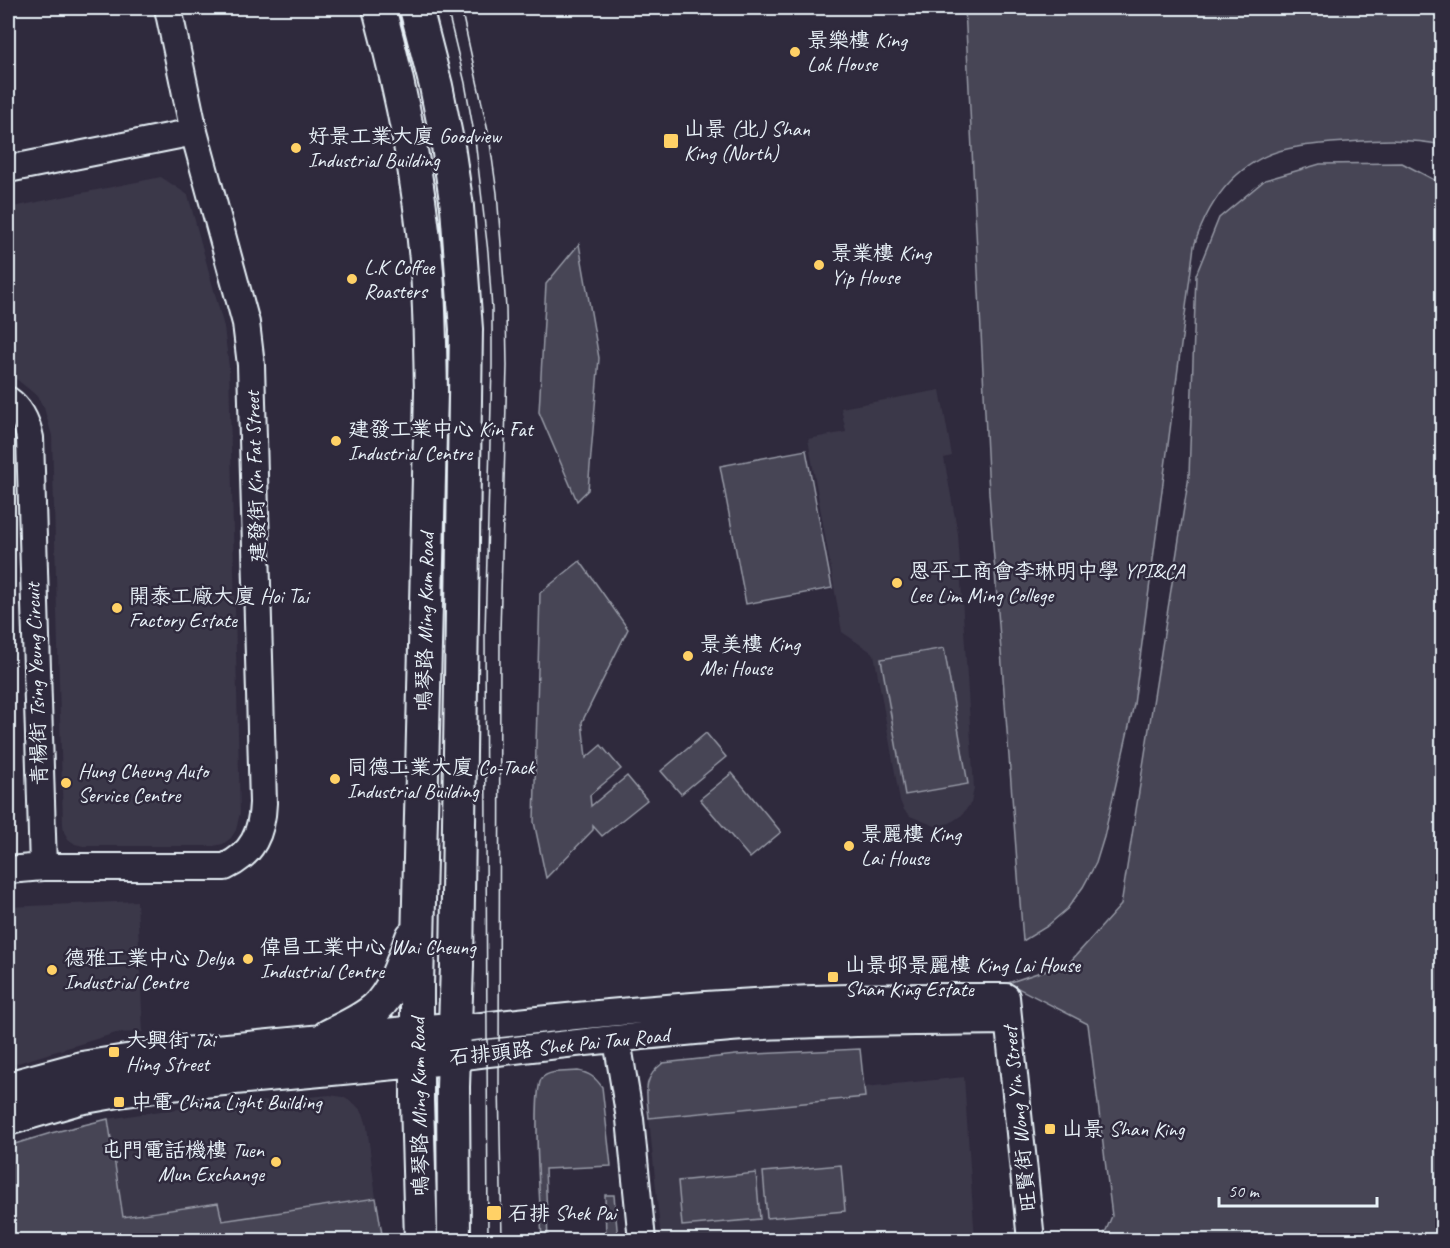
<svg xmlns="http://www.w3.org/2000/svg" width="1450" height="1248" viewBox="0 0 1450 1248" font-family="Caveat,'LXGW WenKai TC',sans-serif">
  <style>
    .built { fill: #3b3749 }
    .green { fill: #464455; stroke: #979aa6; stroke-width: 1.5 }
    .lines { fill: none; stroke-linecap: round; stroke-linejoin: round }
    .minor-casing { stroke: #e8f1f8; stroke-width: 30 }
    .major-casing { stroke: #e8f1f8; stroke-width: 36 }
    .minor { stroke: #2f2a3d; stroke-width: 26 }
    .major { stroke: #2f2a3d; stroke-width: 32 }
    .tram { stroke: #e8f1f8; stroke-width: 1.5 }
    .poi-dot { fill: #ffd166; stroke: #2f2a3d; stroke-width: 2 }
    .labels { text-anchor: middle; stroke-width: 5; stroke-linejoin: round; paint-order: stroke }
    .poi-label { font-size: 21px; fill: #e8f1f8; stroke: #2f2a3d; text-anchor: start }
    .street-label { font-size: 21px; fill: #e8f1f8; stroke: #2f2a3d }
  </style>
  <rect width="100%" height="100%" fill="#2f2a3d"/>
  <filter id="ink" filterUnits="userSpaceOnUse"><feTurbulence type="fractalNoise" baseFrequency=".0167" numOctaves="2"/><feDisplacementMap in="SourceGraphic" scale="12" xChannelSelector="R" yChannelSelector="G"/><feConvolveMatrix kernelMatrix="1 2 1 2 8 2 1 2 1" color-interpolation-filters="sRGB"/></filter>
  <g filter="url(#ink)">
    <!-- built -->
    <path class="built" d="M 161,177 L 188,195 L 224,327 L 229,367 L 240,813 L 236,830 L 231,838 L 223,844 L 214,846 L 83,846 L 75,844 L 68,839 L 64,832 L 63,824 L 52,436 L 44,408 L 36,395 L 15,378 L 8,375 L 8,208 Z
      M 940,390 L 952,456 L 944,458 L 958,534 L 974,788 L 971,803 L 962,815 L 950,823 L 935,826 L 910,816 L 904,810 L 900,801 L 874,654 L 842,632 L 808,439 L 846,432 L 841,408 Z
      M 137,901 L 143,1032 L 116,1033 L 8,1066 L 8,907 Z
      M 964,1077 L 975,1240 L 661,1240 L 649,1118 L 864,1097 L 864,1087 Z
      M 330,1095 L 343,1097 L 355,1104 L 363,1113 L 367,1126 L 376,1198 L 221,1221 L 217,1203 L 123,1217 L 108,1119 L 167,1110 Z"/>
    <!-- green -->
    <path class="green" d="M 965,8 L 1442,8 L 1442,145 C 1410,138 1379,140 1347,142 C 1330,143 1313,144 1297,147 C 1242,155 1210,196 1194,246 L 1134,704 L 1104,837 L 1096,863 L 1083,887 L 1067,909 L 1046,927 L 1023,941 L 989,493 Z
      M 1402,163 L 1442,184 L 1442,1240 L 1102,1240 L 1112,1216 L 1088,1024 L 1008,983 L 1070,962 L 1121,905 L 1189,476 L 1196,275 L 1219,218 L 1265,180 L 1320,164 Z
      M 579,244 L 599,358 L 588,490 L 577,501 L 539,412 L 546,284 Z
      M 806,450 L 832,588 L 746,604 L 720,466 Z
      M 580,561 L 628,629 L 582,722 L 586,758 L 601,745 L 621,769 L 590,795 L 591,806 L 627,776 L 647,800 L 602,836 L 593,826 L 593,830 L 546,878 L 534,822 L 540,593 Z
      M 944,648 L 968,784 L 905,795 L 881,659 Z
      M 706,733 L 726,757 L 681,794 L 661,771 Z
      M 732,773 L 781,832 L 750,858 L 700,799 Z
      M 860,1049 L 865,1097 L 649,1118 C 647,1094 641,1079 663,1063 L 736,1055 Z
      M 578,1071 C 589,1073 595,1077 602,1087 L 611,1166 L 545,1169 L 548,1240 L 542,1240 C 541,1217 531,1090 542,1078 C 549,1070 567,1072 578,1071 Z
      M 108,1119 L 123,1217 L 218,1203 L 222,1221 L 376,1198 L 383,1240 L 8,1240 L 8,1146 L 51,1133 Z
      M 841,1165 L 845,1211 L 767,1218 L 763,1172 Z
      M 756,1173 L 760,1219 L 682,1226 L 678,1181 Z
      M 605,1195 L 614,1195 L 618,1240 L 606,1240 Z"/>
    <g class="lines">
      <!-- minor casing -->
      <g class="minor-casing">
        <path id="minor" d="M 8,169 L 194,132
          M 8,400 C 21,409 27,423 30,438 L 43,867
          M 8,870 L 43,867 L 225,867 C 253,854 262,832 263,803 L 251,365 L 246,323 L 194,132 L 168,8
          M 455,1029 C 567,1016 679,1005 791,1000 C 863,996 934,997 1006,997 L 1031,1240
          M 617,1040 L 630,1119 L 642,1240
          M 454,1057 C 550,1046 647,1034 744,1027 C 832,1022 920,1022 1008,1021"/>
      </g>
      <!-- major casing -->
      <g class="major-casing">
        <path id="major" d="M 379,8 C 402,94 420,183 427,272 C 430,312 430,351 431,391 L 417,986 L 417,1101 L 421,1240
          M 416,8 L 436,86 L 448,146 L 457,207 L 466,329 L 457,965 L 453,1087 L 454,1240
          M 328,1036 C 344,1028 363,1020 376,1008 C 395,990 403,960 412,937
          M 8,1088 L 82,1068 L 152,1057 L 439,1030
          M 8,1119 L 79,1098 L 119,1091 L 170,1084 L 438,1059"/>
      </g>
      <!-- minor -->
      <use href="#minor" class="minor"/>
      <!-- major -->
      <use href="#major" class="major"/>
      <!-- tram -->
      <path class="tram" d="M 447,8 L 465,83 L 475,139 L 488,252 L 492,309 L 492,366 L 485,633 L 488,1240
        M 461,8 L 489,136 L 497,193 L 506,308 L 507,366 L 500,633 L 499,1084 L 502,1240"/>
    </g>
  </g>
  <!-- markers -->
  <g class="poi-dot">
    <circle cx="795" cy="52" r="6"/>
    <rect x="663" y="133" width="16" height="16" rx="3"/>
    <circle cx="296" cy="148" r="6"/>
    <circle cx="819" cy="265" r="6"/>
    <circle cx="352" cy="279" r="6"/>
    <circle cx="336" cy="441" r="6"/>
    <circle cx="897" cy="583" r="6"/>
    <circle cx="117" cy="608" r="6"/>
    <circle cx="688" cy="656" r="6"/>
    <circle cx="335" cy="779" r="6"/>
    <circle cx="66" cy="783" r="6"/>
    <circle cx="849" cy="846" r="6"/>
    <circle cx="248" cy="959" r="6"/>
    <circle cx="52" cy="970" r="6"/>
    <rect x="827" y="971" width="12" height="12" rx="3"/>
    <rect x="108" y="1046" width="12" height="12" rx="3"/>
    <rect x="113" y="1096" width="12" height="12" rx="3"/>
    <rect x="1044" y="1123" width="12" height="12" rx="3"/>
    <circle cx="276" cy="1162" r="6"/>
    <rect x="486" y="1205" width="16" height="16" rx="3"/>
  </g>
  <g class="labels">
    <!-- poi labels -->
    <g class="poi-label">
      <text x="807" y="47">景樂樓 King<tspan x="807" dy="24">Lok House</tspan></text>
      <text x="684" y="136">山景 (北) Shan<tspan x="684" dy="24">King (North)</tspan></text>
      <text x="308" y="143">好景工業大廈 Goodview<tspan x="308" dy="24">Industrial Building</tspan></text>
      <text x="831" y="260">景業樓 King<tspan x="831" dy="24">Yip House</tspan></text>
      <text x="364" y="274">L.K Coffee<tspan x="364" dy="24">Roasters</tspan></text>
      <text x="348" y="436">建發工業中心 Kin Fat<tspan x="348" dy="24">Industrial Centre</tspan></text>
      <text x="909" y="578">恩平工商會李琳明中學 YPI&amp;CA<tspan x="909" dy="24">Lee Lim Ming College</tspan></text>
      <text x="129" y="603">開泰工廠大廈 Hoi Tai<tspan x="129" dy="24">Factory Estate</tspan></text>
      <text x="700" y="651">景美樓 King<tspan x="700" dy="24">Mei House</tspan></text>
      <text x="347" y="774">同德工業大廈 Co-Tack<tspan x="347" dy="24">Industrial Building</tspan></text>
      <text x="78" y="778">Hung Cheung Auto<tspan x="78" dy="24">Service Centre</tspan></text>
      <text x="861" y="841">景麗樓 King<tspan x="861" dy="24">Lai House</tspan></text>
      <text x="260" y="954">偉昌工業中心 Wai Cheung<tspan x="260" dy="24">Industrial Centre</tspan></text>
      <text x="64" y="965">德雅工業中心 Delya<tspan x="64" dy="24">Industrial Centre</tspan></text>
      <text x="845" y="972">山景邨景麗樓 King Lai House<tspan x="845" dy="24">Shan King Estate</tspan></text>
      <text x="126" y="1047">大興街 Tai<tspan x="126" dy="24">Hing Street</tspan></text>
      <text x="131" y="1109">中電 China Light Building</text>
      <text x="1062" y="1136">山景 Shan King</text>
      <text x="264" y="1157" text-anchor="end">屯門電話機樓 Tuen<tspan x="264" dy="24">Mun Exchange</tspan></text>
      <text x="508" y="1220">石排 Shek Pai</text>
    </g>
    <!-- street labels -->
    <g class="street-label">
      <text transform="translate(255 477) rotate(-92)" y="7">建發街 Kin Fat Street</text>
      <text transform="translate(425 622) rotate(-89)" y="7">鳴琴路 Ming Kum Road</text>
      <text transform="translate(36 684) rotate(-92)" y="7">青楊街 Tsing Yeung Circuit</text>
      <text transform="translate(559 1046) rotate(-6)" y="7">石排頭路 Shek Pai Tau Road</text>
      <text transform="translate(419 1107) rotate(-91)" y="7">鳴琴路 Ming Kum Road</text>
      <text transform="translate(1019 1119) rotate(-96)" y="7">旺賢街 Wong Yin Street</text>
    </g>
  </g>
  <!-- margin -->
  <rect width="1450" height="1248" fill="none" stroke="#2f2a3d" stroke-width="30"/>
  <rect x="15" y="15" width="1420" height="1218" fill="none" stroke="#e8f1f8" stroke-width="2" filter="url(#ink)"/>
  <!-- scale -->
  <path d="M1219 1197v9h158v-9" fill="none" stroke="#e8f1f8" stroke-width="3"/>
  <text x="1228" y="1197" font-size="18" fill="#e8f1f8" stroke="#2f2a3d" stroke-width="4.5" paint-order="stroke">50 m</text>
</svg>
